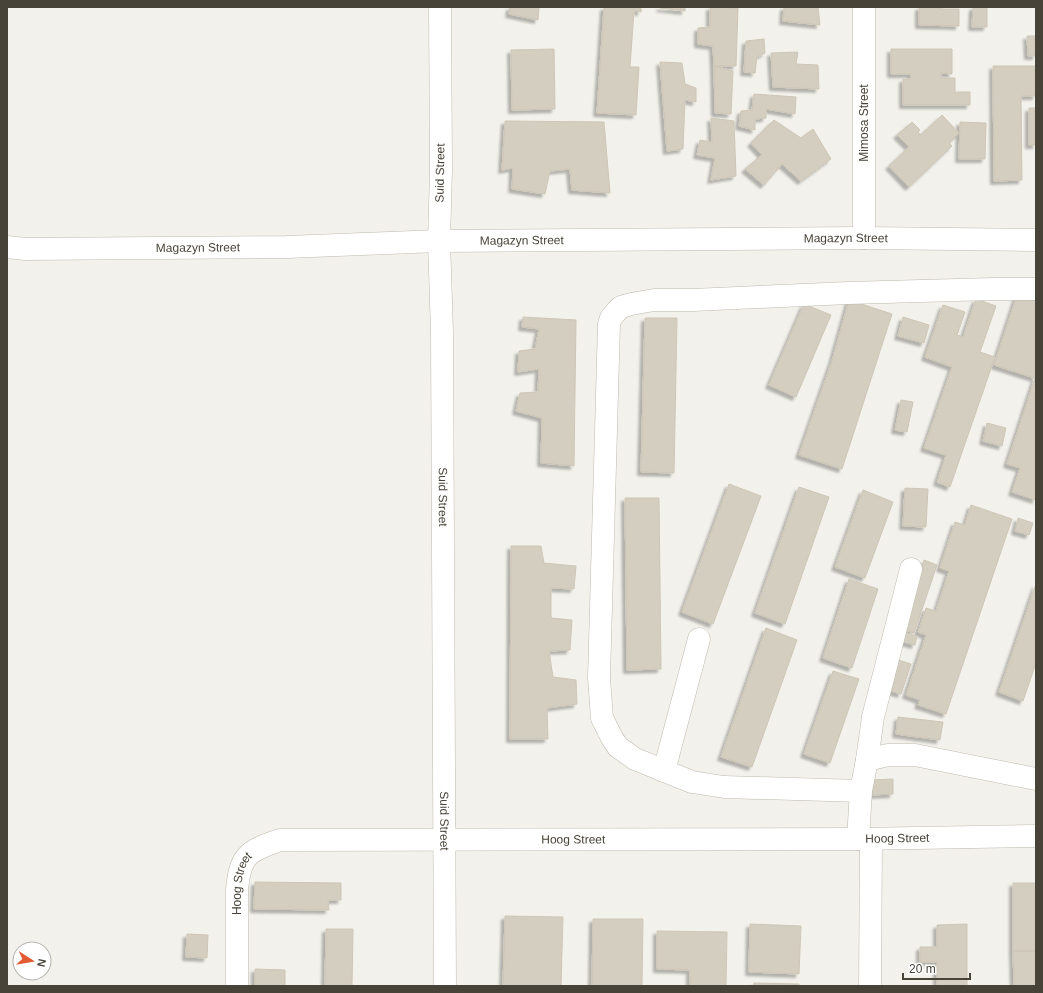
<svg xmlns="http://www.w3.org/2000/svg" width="1043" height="993" viewBox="0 0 1043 993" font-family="Arial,sans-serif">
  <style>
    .building { fill: #d4cec1; stroke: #cec6b5; filter: url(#shadow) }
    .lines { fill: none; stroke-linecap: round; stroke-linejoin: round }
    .minor-casing { stroke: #bebaae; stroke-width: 23 }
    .minor { stroke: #fff; stroke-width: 22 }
    .labels { text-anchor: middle; stroke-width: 3; stroke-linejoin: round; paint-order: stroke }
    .street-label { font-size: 12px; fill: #474339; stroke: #fff }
  </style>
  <defs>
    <filter id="shadow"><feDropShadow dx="-3.5" dy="3.5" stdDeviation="1" flood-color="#0004"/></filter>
  </defs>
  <rect width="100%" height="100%" fill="#f3f1eb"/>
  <!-- building -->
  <path class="building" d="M 510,7 L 539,7 L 538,20 L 509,14 Z
    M 604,7 L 641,7 L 641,12 L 634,11 L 630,67 L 639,67 L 636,115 L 597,113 Z
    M 660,7 L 685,7 L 685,11 L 660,8 Z
    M 710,7 L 738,8 L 736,66 L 714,66 L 713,46 L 698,44 L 698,28 L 710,27 Z
    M 784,7 L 818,7 L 820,25 L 783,21 Z
    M 919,7 L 942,7 L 942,9 L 959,9 L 959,26 L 919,25 Z
    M 973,7 L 987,7 L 987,27 L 972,27 Z
    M 1027,36 L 1036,36 L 1036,56 L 1028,56 Z
    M 764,39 L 765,53 L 757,57 L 755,73 L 744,72 L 746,41 Z
    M 554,49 L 555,109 L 512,110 L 511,50 Z
    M 891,49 L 952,49 L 952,74 L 941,73 L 941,78 L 955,78 L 955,92 L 970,92 L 970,105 L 903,105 L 903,79 L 911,79 L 911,74 L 891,74 Z
    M 798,52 L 796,64 L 818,65 L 819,89 L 773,87 L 771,53 Z
    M 660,62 L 682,63 L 685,84 L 696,88 L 696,102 L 685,100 L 683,149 L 667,151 Z
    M 714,66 L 733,71 L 731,114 L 715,113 Z
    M 993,66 L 1036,66 L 1036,96 L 1021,96 L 1022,180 L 994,181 Z
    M 754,94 L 796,97 L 795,114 L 766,109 L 766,118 L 755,119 L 755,130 L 739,126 L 741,111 L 752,110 Z
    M 1029,108 L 1036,108 L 1036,145 L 1029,145 Z
    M 942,115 L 959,133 L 949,143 L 952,146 L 909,187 L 889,166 L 909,147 L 897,135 L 912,122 L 920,130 L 918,132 L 921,135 Z
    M 711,118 L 734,121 L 736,176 L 711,180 L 715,158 L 697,155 L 700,140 L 712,142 Z
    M 774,120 L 801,138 L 813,129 L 831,159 L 801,181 L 782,164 L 764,185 L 745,169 L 762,155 L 751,143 Z
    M 505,121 L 604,122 L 610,193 L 572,190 L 570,169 L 550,171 L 545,194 L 512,189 L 513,168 L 502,170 Z
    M 960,122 L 986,123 L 985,159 L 959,159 Z
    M 1017,295 L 1036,301 L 1035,305 L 1036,305 L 1036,500 L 1012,492 L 1020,468 L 1007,464 L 1035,378 L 994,365 Z
    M 976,299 L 996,306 L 980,352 L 995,357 L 950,487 L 937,482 L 946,455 L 924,448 L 952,367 L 925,357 L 943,305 L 965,312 L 957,335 L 963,337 Z
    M 849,300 L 892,314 L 842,469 L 799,455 L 832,361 Z
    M 804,304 L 831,315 L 796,397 L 769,385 Z
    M 523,317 L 576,320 L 574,466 L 541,463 L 542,418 L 516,411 L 520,393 L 538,392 L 539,369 L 518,372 L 519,351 L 535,349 L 539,329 L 522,327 Z
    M 903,317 L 929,325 L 924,343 L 898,336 Z
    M 645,318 L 677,318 L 674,473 L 641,472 Z
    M 901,400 L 913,402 L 907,432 L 895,430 Z
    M 987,423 L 1006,428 L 1002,446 L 983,441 Z
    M 729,484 L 761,496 L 713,624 L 682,612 Z
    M 799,487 L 829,497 L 785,624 L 755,613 Z
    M 905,488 L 928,489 L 926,527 L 903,526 Z
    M 863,490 L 893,502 L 865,578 L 835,567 Z
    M 625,498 L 659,498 L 661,669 L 627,670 Z
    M 971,505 L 1012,519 L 946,714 L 918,705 L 920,700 L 906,695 L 926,635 L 918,632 L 926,608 L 936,611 L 949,571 L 940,568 L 955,522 L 965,525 Z
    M 1018,518 L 1033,523 L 1029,535 L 1015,531 Z
    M 511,546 L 541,546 L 544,563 L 576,566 L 574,589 L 551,588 L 551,618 L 572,620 L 570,650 L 549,651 L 553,677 L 576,680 L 577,704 L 547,708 L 548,739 L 510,739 Z
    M 924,560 L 937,565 L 914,633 L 900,628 Z
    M 849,579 L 878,589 L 852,668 L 823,658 Z
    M 1036,584 L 1036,663 L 1023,701 L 999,692 Z
    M 766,628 L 797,640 L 752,767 L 721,757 Z
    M 903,632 L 917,636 L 915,645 L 900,641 Z
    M 898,660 L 911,664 L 901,694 L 888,690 Z
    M 833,671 L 859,679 L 830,763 L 804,754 Z
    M 898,717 L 943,722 L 940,740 L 896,734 Z
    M 893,779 L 893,794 L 870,795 L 870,780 Z
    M 255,882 L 341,883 L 341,900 L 328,900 L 329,910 L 254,909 Z
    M 1013,883 L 1036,883 L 1036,951 L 1013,951 Z
    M 505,916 L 563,917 L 561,986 L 503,986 Z
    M 593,919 L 643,919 L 642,986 L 592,986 Z
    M 750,924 L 801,926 L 799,974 L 749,972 Z
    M 967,924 L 967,986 L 937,986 L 937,962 L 920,962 L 920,947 L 937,947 L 937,925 Z
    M 326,929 L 353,929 L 352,986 L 325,986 Z
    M 657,931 L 727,932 L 726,986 L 690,986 L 690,970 L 657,969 Z
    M 187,934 L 208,935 L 207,958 L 186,957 Z
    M 1013,951 L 1036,951 L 1036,986 L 1014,986 Z
    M 255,969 L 285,970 L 285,986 L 255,986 Z
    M 754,983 L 799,984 L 799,986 L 753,986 Z"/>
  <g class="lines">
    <!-- minor casing -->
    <g class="minor-casing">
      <g id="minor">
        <path id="s1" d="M 440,7 L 441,170 L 439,241 L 442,332 L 445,986"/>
        <path d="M 864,7 L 864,238"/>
        <path id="s2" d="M 7,247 L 25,249 L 287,247 L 439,241 L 864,238 L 1036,240"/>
        <path d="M 867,760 L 873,717 L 911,569"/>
        <path d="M 664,771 L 699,639"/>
        <path d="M 861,791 L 724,787 L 692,782 L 635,759 L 618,747 L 612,738 L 602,718 L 599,678 L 609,324 L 611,318 L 616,312 L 621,307 L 631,304 L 654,300 L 693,300 L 848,293 L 993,289 L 1036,289"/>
        <path d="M 858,839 L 861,791 L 867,760 L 888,755 L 915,755 L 1036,779"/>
        <path id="s3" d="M 237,986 L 237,890 C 240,855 248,851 280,840 L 858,839 L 1036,836"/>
        <path d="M 870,986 L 871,839"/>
      </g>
    </g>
    <!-- minor -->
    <use href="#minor" class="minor"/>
  </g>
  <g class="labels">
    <!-- street labels -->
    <g class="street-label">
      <text transform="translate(864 123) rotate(-90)" y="4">Mimosa Street</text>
      <text transform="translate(440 173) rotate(-89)" y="4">Suid Street</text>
      <text dy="4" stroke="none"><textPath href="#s2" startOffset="839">Magazyn Street</textPath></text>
      <text dy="4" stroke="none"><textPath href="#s2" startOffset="515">Magazyn Street</textPath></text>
      <text dy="4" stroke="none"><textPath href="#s2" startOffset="191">Magazyn Street</textPath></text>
      <text dy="4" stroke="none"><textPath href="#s1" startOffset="490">Suid Street</textPath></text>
      <text dy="4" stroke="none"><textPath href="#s1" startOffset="814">Suid Street</textPath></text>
      <text dy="4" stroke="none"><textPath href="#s3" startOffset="786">Hoog Street</textPath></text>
      <text dy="4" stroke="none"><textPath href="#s3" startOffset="462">Hoog Street</textPath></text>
      <text dy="4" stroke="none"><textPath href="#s3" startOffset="103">Hoog Street</textPath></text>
    </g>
  </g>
  <!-- border -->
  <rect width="1043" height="993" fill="none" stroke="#474339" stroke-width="16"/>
  <!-- north arrow -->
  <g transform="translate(32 961) rotate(102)"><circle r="19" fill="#ffffff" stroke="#b5b4b0"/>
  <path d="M0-3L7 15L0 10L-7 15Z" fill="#e25b33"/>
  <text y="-6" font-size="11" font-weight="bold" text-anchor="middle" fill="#474339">N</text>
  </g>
  <!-- scale -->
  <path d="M903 973v6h67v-6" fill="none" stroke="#474339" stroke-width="2"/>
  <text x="909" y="973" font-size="12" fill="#474339" stroke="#ffffff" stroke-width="3" paint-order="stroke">20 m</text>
</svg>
